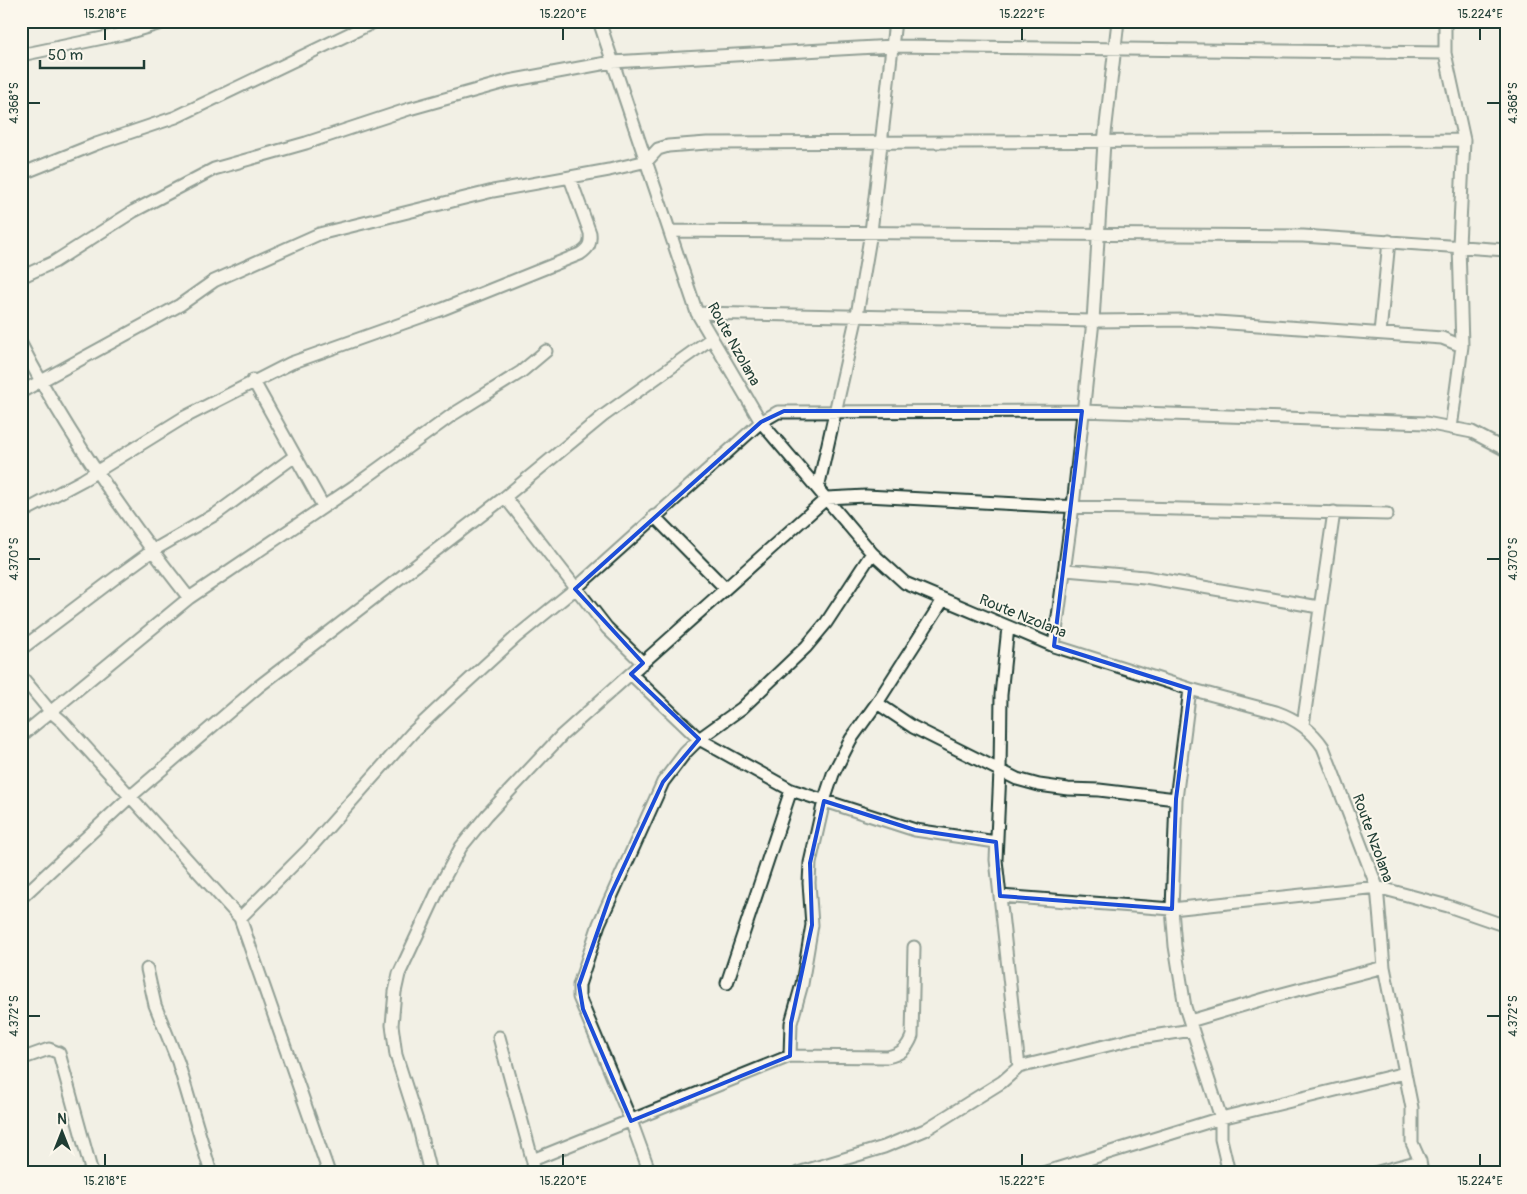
<svg xmlns="http://www.w3.org/2000/svg" width="1527" height="1194" viewBox="0 0 1527 1194" font-family="Pangolin,sans-serif">
  <style>
    .lines { fill: none; stroke-linecap: round; stroke-linejoin: round }
    .street-casing { stroke: #1f3d34; stroke-width: 15 }
    .street { stroke: #fbf7ec; stroke-width: 11 }
    .marked { fill: none; stroke: #1d4ed8; stroke-width: 4; stroke-linejoin: round }
    .ticks { fill: none; stroke: #1f3d34; stroke-width: 2 }
    .labels { text-anchor: middle; stroke-width: 4; stroke-linejoin: round; paint-order: stroke }
    .street-label { font-size: 15px; fill: #1f3d34; stroke: #fbf7ec }
    .neatline { fill: none; stroke: #1f3d34; stroke-width: 2 }
    .ticks-label { font-size: 12px; text-anchor: middle; fill: #1f3d34 }
  </style>
  <rect width="100%" height="100%" fill="#f2f0e5"/>
  <filter id="ink" filterUnits="userSpaceOnUse"><feTurbulence type="fractalNoise" baseFrequency=".02" numOctaves="2"/><feDisplacementMap in="SourceGraphic" scale="10" xChannelSelector="R" yChannelSelector="G"/><feConvolveMatrix kernelMatrix="1 2 1 2 8 2 1 2 1" color-interpolation-filters="sRGB"/></filter>
  <g filter="url(#ink)">
    <g class="lines">
      <!-- street casing -->
      <g class="street-casing">
        <path id="street" d="M 599,21 L 697,313 L 761,422 L 872,553 L 905,583 L 1054,646 L 1190,689 L 1276,712 C 1296,719 1311,729 1323,747 L 1377,887 L 1384,967 L 1412,1108 L 1412,1143 L 1420,1161 L 1422,1173
          M 1445,21 L 1445,53 L 1464,140 L 1459,245 L 1462,346 L 1451,428
          M 21,55 L 127,33 L 168,21
          M 21,174 L 96,144 L 176,117 L 376,21
          M 671,231 L 1303,236 L 1506,250
          M 21,277 L 54,262 L 134,211 L 214,169 L 306,143 L 409,109 L 509,81 L 612,62 L 893,46 L 1445,53
          M 697,313 L 1093,321 L 1188,320 L 1442,338 L 1462,346
          M 1380,333 L 1389,241
          M 21,344 C 67,434 127,519 189,598
          M 253,380 L 323,506
          M 21,392 L 180,305 L 214,281 L 319,234 L 493,191 L 609,170 L 647,161 L 658,149 L 668,146 L 707,143 L 1464,140
          M 818,488 L 857,315 L 871,232 L 895,21
          M 505,497 L 607,628 L 643,663
          M 21,513 L 83,480 L 183,418 L 291,363 L 443,309 L 580,254 C 589,248 591,244 590,233 L 570,178
          M 654,516 L 724,587
          M 1066,570 L 1145,577 L 1319,607
          M 1008,627 L 1001,695 L 1000,771 L 996,860 L 1019,1067
          M 1054,646 L 1073,506 L 1093,321 L 1104,142 L 1118,21
          M 21,649 L 115,578 L 152,551 L 216,514 L 295,456
          M 631,674 L 699,739 L 791,790 L 915,830 L 996,842
          M 21,676 L 50,711 L 63,722 L 240,918 L 329,1173
          M 1190,689 L 1176,799 L 1172,909 L 1175,946 L 1185,1007 L 1221,1118 L 1221,1139 L 1229,1173
          M 877,703 L 913,727 L 1017,779 L 1039,785 L 1068,789 L 1099,790 L 1176,799
          M 1303,725 L 1334,512
          M 21,736 L 189,598 L 353,487 L 452,415 L 521,372 L 546,351
          M 1000,896 L 1172,909 L 1377,887 L 1448,906 L 1506,926
          M 21,898 L 131,796 L 258,687 L 505,497 L 603,416 L 712,338
          M 240,918 L 309,849 L 412,733 L 444,703 L 516,637 L 575,589 L 761,422 L 778,412 L 1082,411 L 1426,423 L 1472,432 L 1506,450
          M 147,969 L 155,1005 L 178,1062 L 211,1173
          M 727,983 L 791,790
          M 1190,1021 L 1278,995 L 1384,967
          M 499,1037 L 533,1162
          M 790,1056 L 791,1023 L 802,984 L 812,925 L 809,883 L 810,863 L 824,801 L 833,774 L 851,739 L 877,703 L 943,600
          M 21,1059 L 49,1049 L 59,1053 L 92,1173
          M 430,1173 L 418,1124 L 396,1055 L 392,1025 L 395,992 L 399,974 L 442,882 L 461,847 L 487,815 L 562,735 L 827,498 L 866,496 L 1055,506 L 1387,514
          M 534,1173 L 533,1162 L 535,1159 L 790,1056 L 887,1057 C 901,1054 907,1049 912,1036 L 914,947
          M 650,1173 L 631,1121 L 579,997 L 579,985 L 599,924 L 663,782 L 685,753 L 699,739 L 742,708 L 806,647 L 826,623 L 872,553
          M 798,1173 L 884,1147 L 925,1130 L 1002,1082 L 1019,1067 L 1133,1039 L 1192,1030
          M 1043,1173 L 1221,1118 L 1405,1073
          M 1374,1173 L 1420,1161"/>
      </g>
      <!-- street -->
      <use href="#street" class="street"/>
    </g>
  </g>
  <!-- marked area -->
  <path d="M0 0H1527V1194H0ZM 784,411 L 1082,411 L 1054,646 L 1190,689 L 1176,799 L 1172,909 L 1000,896 L 996,842 L 915,830 L 824,801 L 810,863 L 812,925 L 791,1023 L 790,1056 L 631,1121 L 583,1009 L 579,985 L 610,896 L 663,782 L 699,739 L 631,674 L 643,663 L 575,589 L 761,422 Z" fill="#f2f0e5" fill-opacity=".55" fill-rule="evenodd"/>
  <path class="marked" d="M 784,411 L 1082,411 L 1054,646 L 1190,689 L 1176,799 L 1172,909 L 1000,896 L 996,842 L 915,830 L 824,801 L 810,863 L 812,925 L 791,1023 L 790,1056 L 631,1121 L 583,1009 L 579,985 L 610,896 L 663,782 L 699,739 L 631,674 L 643,663 L 575,589 L 761,422 Z"/>
  <!-- ticks -->
  <path class="ticks" d="M 105,28 L 105,40M 563,28 L 563,40M 1022,28 L 1022,40M 1480,28 L 1480,40M 28,103 L 40,103M 1487,103 L 1500,103M 28,559 L 40,559M 1487,559 L 1500,559M 28,1016 L 40,1016M 1487,1016 L 1500,1016M 105,1154 L 105,1166M 563,1154 L 563,1166M 1022,1154 L 1022,1166M 1480,1154 L 1480,1166"/>
  <g class="labels">
    <!-- street labels -->
    <g class="street-label">
      <text transform="translate(734 344) rotate(61)" y="5">Route Nzolana</text>
      <text transform="translate(1023 616) rotate(22)" y="5">Route Nzolana</text>
      <text transform="translate(1373 838) rotate(70)" y="5">Route Nzolana</text>
    </g>
  </g>
  <!-- margin -->
  <rect width="1527" height="1194" fill="none" stroke="#fbf7ec" stroke-width="55"/>
  <!-- north arrow -->
  <g transform="translate(62 1132)" stroke="#fbf7ec" stroke-width="4" paint-order="stroke">
  <path d="M0-4L9 19L0 12L-9 19Z" fill="#1f3d34"/>
  <text y="-8" font-size="14" font-weight="bold" text-anchor="middle" fill="#1f3d34">N</text>
  </g>
  <!-- scale -->
  <path d="M40 60v8h104v-8" fill="none" stroke="#1f3d34" stroke-width="2.5"/>
  <text x="48" y="60" font-size="15" fill="#1f3d34" stroke="#fbf7ec" stroke-width="4" paint-order="stroke">50 m</text>
  <rect x="28" y="28" width="1472" height="1138" class="neatline"/>
  <g class="ticks-label">
    <text x="105" y="18">15.218°E</text>
    <text x="563" y="18">15.220°E</text>
    <text x="1022" y="18">15.222°E</text>
    <text x="1480" y="18">15.224°E</text>
    <text transform="translate(14 103) rotate(-90)" y="4">4.368°S</text>
    <text transform="translate(1513 103) rotate(-90)" y="4">4.368°S</text>
    <text transform="translate(14 559) rotate(-90)" y="4">4.370°S</text>
    <text transform="translate(1513 559) rotate(-90)" y="4">4.370°S</text>
    <text transform="translate(14 1016) rotate(-90)" y="4">4.372°S</text>
    <text transform="translate(1513 1016) rotate(-90)" y="4">4.372°S</text>
    <text x="105" y="1185">15.218°E</text>
    <text x="563" y="1185">15.220°E</text>
    <text x="1022" y="1185">15.222°E</text>
    <text x="1480" y="1185">15.224°E</text>
  </g>
</svg>
